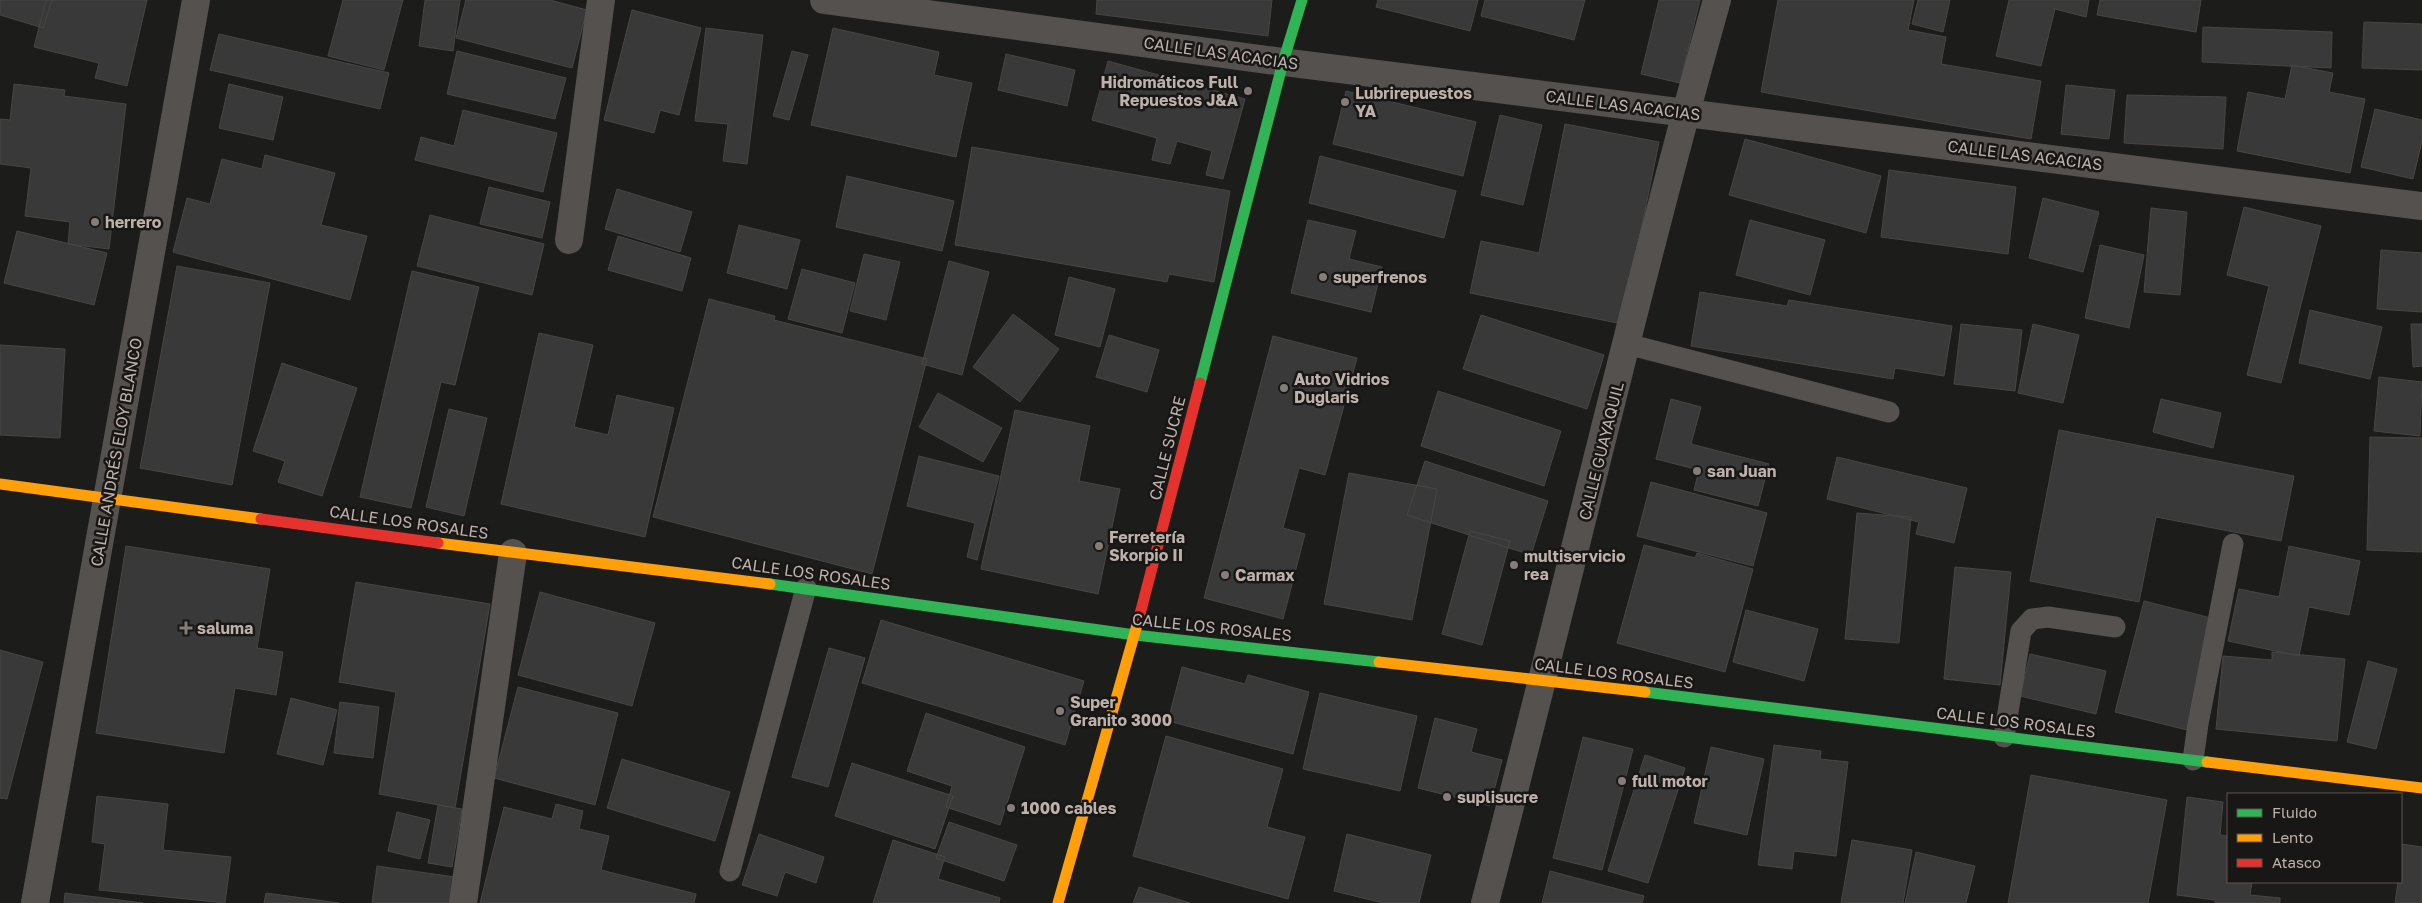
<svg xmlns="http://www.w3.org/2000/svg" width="2422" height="903" viewBox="0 0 2422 903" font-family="'Golos Text',sans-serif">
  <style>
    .building { fill: #3a3939; stroke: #484644 }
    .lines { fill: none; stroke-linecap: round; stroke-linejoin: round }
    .lane { stroke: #54514f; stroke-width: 21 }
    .street { stroke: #54514f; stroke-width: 28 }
    .fast { stroke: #30b455; stroke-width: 11 }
    .slow { stroke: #ff9f0a; stroke-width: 11 }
    .jam { stroke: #e5322d; stroke-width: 11 }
    .poi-dot { fill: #857d79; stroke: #181715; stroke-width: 2 }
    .labels { text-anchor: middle; stroke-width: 5; stroke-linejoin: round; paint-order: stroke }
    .street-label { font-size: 16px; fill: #bdb1ab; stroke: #181715 }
    .poi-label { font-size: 16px; font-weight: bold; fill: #bdb1ab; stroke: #181715; text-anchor: start }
  </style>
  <rect width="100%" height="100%" fill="#1c1c1b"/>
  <!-- building -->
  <path class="building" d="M 0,0 L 52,0 L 43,28 L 0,15 Z
    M 46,0 L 147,0 L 127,86 L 95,78 L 99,63 L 34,47 Z
    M 343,0 L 403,0 L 384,70 L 328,56 Z
    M 425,0 L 460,0 L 453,51 L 419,46 Z
    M 466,0 L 550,0 L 587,10 L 572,68 L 456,38 Z
    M 1097,0 L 1272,0 L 1268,36 L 1096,14 Z
    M 1378,0 L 1478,0 L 1470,31 L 1376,7 Z
    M 1485,0 L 1585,0 L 1574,40 L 1481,16 Z
    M 1659,0 L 1700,0 L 1680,83 L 1641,74 Z
    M 1778,0 L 1914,0 L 1908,30 L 1946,37 L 1941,64 L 2041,81 L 2031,139 L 1761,92 Z
    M 1918,0 L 1950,0 L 1943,32 L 1912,24 Z
    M 2009,0 L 2089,0 L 2086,17 L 2055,9 L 2041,66 L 1996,56 Z
    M 2100,0 L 2201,0 L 2196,32 L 2097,15 Z
    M 632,10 L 701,28 L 679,115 L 660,110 L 654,133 L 604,120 Z
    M 2364,22 L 2422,24 L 2422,70 L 2362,68 Z
    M 2203,27 L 2332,32 L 2331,68 L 2202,62 Z
    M 706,28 L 763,35 L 747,164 L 723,161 L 728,124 L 695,121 Z
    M 833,28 L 939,52 L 934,75 L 972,83 L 956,157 L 811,125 Z
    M 219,34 L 389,73 L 380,109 L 210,70 Z
    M 457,51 L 566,78 L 555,119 L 447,94 Z
    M 792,51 L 808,55 L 789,120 L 773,116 Z
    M 1006,54 L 1075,70 L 1067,106 L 998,90 Z
    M 1108,61 L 1245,99 L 1223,179 L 1206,175 L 1212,151 L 1177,141 L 1170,164 L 1152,160 L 1157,138 L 1092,120 Z
    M 2292,65 L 2333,73 L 2329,92 L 2365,99 L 2350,173 L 2237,151 L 2248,92 L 2285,99 Z
    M 14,84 L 65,90 L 64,96 L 126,104 L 109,249 L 68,244 L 70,222 L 25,216 L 31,168 L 0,164 L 0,119 L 10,120 Z
    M 229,84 L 283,97 L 273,140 L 219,128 Z
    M 2066,85 L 2115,90 L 2109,139 L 2061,134 Z
    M 1346,91 L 1476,122 L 1463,176 L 1333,144 Z
    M 2127,95 L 2226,97 L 2223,149 L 2124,143 Z
    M 2375,109 L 2422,120 L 2422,141 L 2413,179 L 2361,167 Z
    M 463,110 L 557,133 L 543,192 L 415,160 L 421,137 L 454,146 Z
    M 1500,115 L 1542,125 L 1523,205 L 1481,195 Z
    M 1565,124 L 1659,142 L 1622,324 L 1470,293 L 1481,241 L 1539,253 Z
    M 1745,139 L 1881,176 L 1866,233 L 1729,195 Z
    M 972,147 L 1230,191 L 1214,282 L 1169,274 L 1167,282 L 955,245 Z
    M 265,155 L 335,173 L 321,225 L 367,236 L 350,300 L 173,252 L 187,198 L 210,204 L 222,159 L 262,169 Z
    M 1320,156 L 1456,191 L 1444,238 L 1309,203 Z
    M 1889,170 L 2016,187 L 2008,254 L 1881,237 Z
    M 847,176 L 954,201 L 942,251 L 836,227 Z
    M 489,187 L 550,202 L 542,238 L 480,224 Z
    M 617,189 L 692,212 L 680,252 L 605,229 Z
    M 2043,198 L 2099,212 L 2083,272 L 2029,258 Z
    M 2244,207 L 2321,226 L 2281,383 L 2247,375 L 2269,286 L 2227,275 Z
    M 2151,208 L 2187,212 L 2180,295 L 2144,292 Z
    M 430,215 L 544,244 L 532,295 L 417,266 Z
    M 1308,220 L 1356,231 L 1349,259 L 1382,267 L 1371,312 L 1291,293 Z
    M 1750,220 L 1825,240 L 1810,295 L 1736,275 Z
    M 739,225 L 800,240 L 787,289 L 727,273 Z
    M 17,231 L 107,253 L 94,305 L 4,283 Z
    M 618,236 L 691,258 L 682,291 L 608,270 Z
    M 2100,245 L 2144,255 L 2129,328 L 2085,318 Z
    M 2381,250 L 2422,253 L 2422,312 L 2377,309 Z
    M 864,254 L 900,262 L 886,320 L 850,311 Z
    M 949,261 L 989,272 L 962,375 L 922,364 Z
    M 177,266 L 270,283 L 232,485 L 140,468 Z
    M 802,269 L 855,283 L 842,333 L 788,319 Z
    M 412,271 L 479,287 L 455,385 L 441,382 L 411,508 L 360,497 Z
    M 1069,277 L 1115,289 L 1100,347 L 1055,335 Z
    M 1700,292 L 1787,306 L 1789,300 L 1952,326 L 1944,376 L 1895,368 L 1893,379 L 1691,346 Z
    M 709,299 L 775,316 L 774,320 L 927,359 L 872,574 L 653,517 Z
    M 2310,310 L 2382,327 L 2370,379 L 2299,363 Z
    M 1013,314 L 1059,349 L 1020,402 L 973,367 Z
    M 1481,315 L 1604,355 L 1587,409 L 1463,369 Z
    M 1961,324 L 2022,330 L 2015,391 L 1954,384 Z
    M 2033,324 L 2079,335 L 2063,403 L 2018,393 Z
    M 2411,324 L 2422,324 L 2422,366 L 2413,367 Z
    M 539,333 L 593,345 L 574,427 L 608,435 L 617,395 L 674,408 L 645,537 L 501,504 Z
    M 1109,335 L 1159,350 L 1147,392 L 1096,377 Z
    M 1273,336 L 1357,358 L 1325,475 L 1299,468 L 1283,528 L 1305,534 L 1283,619 L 1204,598 Z
    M 0,345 L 65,349 L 60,438 L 0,435 Z
    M 282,363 L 357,388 L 322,496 L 278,482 L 285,461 L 253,451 Z
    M 2379,377 L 2422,382 L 2420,436 L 2374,431 Z
    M 1438,391 L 1561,431 L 1544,486 L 1421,446 Z
    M 938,393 L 1002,428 L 983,462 L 919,427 Z
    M 1671,399 L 1701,407 L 1691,444 L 1769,464 L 1758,506 L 1694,490 L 1699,470 L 1656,459 Z
    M 2161,399 L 2221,413 L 2213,448 L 2153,432 Z
    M 449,409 L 487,418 L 464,516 L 426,507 Z
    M 1015,410 L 1090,426 L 1079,481 L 1120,489 L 1098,594 L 981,569 Z
    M 2059,430 L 2294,476 L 2281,541 L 2156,517 L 2139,602 L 2030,581 Z
    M 2370,437 L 2422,438 L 2422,552 L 2367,550 Z
    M 919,456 L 999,476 L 977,560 L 967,557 L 975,523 L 907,506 Z
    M 1837,457 L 1967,488 L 1954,543 L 1916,534 L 1919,522 L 1827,499 Z
    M 1425,461 L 1548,501 L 1531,555 L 1407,515 Z
    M 1349,473 L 1437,489 L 1412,620 L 1324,604 Z
    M 1651,482 L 1767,513 L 1753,566 L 1637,536 Z
    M 1857,513 L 1911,517 L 1899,643 L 1845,639 Z
    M 1470,531 L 1510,541 L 1482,645 L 1442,634 Z
    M 1644,545 L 1695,558 L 1697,553 L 1753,569 L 1725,672 L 1617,643 Z
    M 126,546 L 270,569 L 257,648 L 283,652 L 276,695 L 235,688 L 224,753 L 96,733 Z
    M 2289,546 L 2360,561 L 2349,615 L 2309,607 L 2299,656 L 2228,641 L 2239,589 L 2279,597 Z
    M 1955,567 L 2011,572 L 2000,685 L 1944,679 Z
    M 356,582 L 490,604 L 455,808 L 379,794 L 396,692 L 339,682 Z
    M 540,592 L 655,623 L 632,706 L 518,675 Z
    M 2144,601 L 2215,619 L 2187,730 L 2115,712 Z
    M 1746,610 L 1818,629 L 1804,681 L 1733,662 Z
    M 881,620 L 1084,681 L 1065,745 L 862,683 Z
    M 829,648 L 865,658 L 828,787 L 792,777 Z
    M 0,650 L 43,662 L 7,799 L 0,798 Z
    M 2272,652 L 2345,659 L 2337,741 L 2216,729 L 2223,656 L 2272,660 Z
    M 2030,654 L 2106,671 L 2096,714 L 2020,696 Z
    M 2368,661 L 2397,669 L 2376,749 L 2347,742 Z
    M 1182,667 L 1245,684 L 1248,675 L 1309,692 L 1293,754 L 1168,721 Z
    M 518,687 L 618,713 L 595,805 L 494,778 Z
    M 1320,693 L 1417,716 L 1400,791 L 1303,769 Z
    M 291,698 L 337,710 L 323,765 L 277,754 Z
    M 340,702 L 379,707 L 373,758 L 334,753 Z
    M 926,713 L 1025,747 L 1000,825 L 946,807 L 952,786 L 907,771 Z
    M 1435,718 L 1477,729 L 1471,752 L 1502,760 L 1490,806 L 1418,788 Z
    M 1166,736 L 1283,769 L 1267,827 L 1305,837 L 1288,899 L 1133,856 Z
    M 1583,737 L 1633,749 L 1602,870 L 1553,858 Z
    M 1774,745 L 1821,751 L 1820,759 L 1848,762 L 1836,856 L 1794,851 L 1792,869 L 1758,865 Z
    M 1711,747 L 1764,759 L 1747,835 L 1694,823 Z
    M 1645,755 L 1685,768 L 1648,883 L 1608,871 Z
    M 622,759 L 730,792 L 715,841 L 607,808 Z
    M 852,763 L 953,796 L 935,849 L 835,816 Z
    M 2031,775 L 2167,800 L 2148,903 L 2008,903 Z
    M 97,796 L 168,804 L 163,850 L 231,857 L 225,903 L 99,890 L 105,844 L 92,842 Z
    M 2187,797 L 2223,802 L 2220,835 L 2228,836 L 2228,882 L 2252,882 L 2250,895 L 2280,898 L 2280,903 L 2215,903 L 2215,900 L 2177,895 Z
    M 556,804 L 583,811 L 579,829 L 609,836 L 601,870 L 696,894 L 694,903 L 480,903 L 504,807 L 552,819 Z
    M 438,805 L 462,809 L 452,867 L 428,863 Z
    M 397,812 L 430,820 L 420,859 L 388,851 Z
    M 949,822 L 1017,845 L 1004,881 L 936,858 Z
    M 759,834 L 824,857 L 816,883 L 785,872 L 777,896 L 742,885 Z
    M 1347,834 L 1431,855 L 1419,903 L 1383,903 L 1334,891 Z
    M 893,840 L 945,857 L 938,879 L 1000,898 L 999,903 L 873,903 Z
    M 1852,840 L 1912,850 L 1903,903 L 1841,903 Z
    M 2401,844 L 2422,847 L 2422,903 L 2395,903 L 2398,882 L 2392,882 L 2401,882 Z
    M 1916,852 L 1975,866 L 1966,903 L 1905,903 Z
    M 377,866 L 455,877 L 451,903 L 372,903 Z
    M 1550,871 L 1644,896 L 1642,903 L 1542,903 Z
    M 1139,887 L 1190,903 L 1133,903 Z
    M 65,893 L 143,903 L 64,903 Z
    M 266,893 L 339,903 L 264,903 Z"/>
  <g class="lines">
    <!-- lane -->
    <path class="lane" d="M 1627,344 L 1889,412
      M 2004,737 L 2021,631 L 2032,619 L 2048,617 L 2115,627
      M 2193,760 L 2198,724 L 2233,544
      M 730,871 L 806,588"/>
    <!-- street -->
    <path class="street" d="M 824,0 L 1283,62 L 2422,206
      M 569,240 L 601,0
      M 35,903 L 196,0
      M 463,903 L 513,553
      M 1485,903 C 1564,603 1633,299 1717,0"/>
    <!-- fast -->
    <path class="fast" d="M 1200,383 L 1283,62 L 1302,0
      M 770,584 L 1135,635 L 1379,662
      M 1645,692 L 2207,762"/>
    <!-- slow -->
    <path class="slow" d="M 0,484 L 261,519
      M 438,543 L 770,584
      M 1379,662 L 1645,692
      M 2207,762 L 2422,788
      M 1058,903 L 1139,618"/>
    <!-- jam -->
    <path class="jam" d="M 261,519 L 438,543
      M 1139,618 L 1200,383"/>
  </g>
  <!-- markers -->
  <g class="poi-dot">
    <circle cx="1248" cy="91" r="5"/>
    <circle cx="1345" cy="102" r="5"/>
    <circle cx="95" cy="222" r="5"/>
    <circle cx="1323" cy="277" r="5"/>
    <circle cx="1284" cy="388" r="5"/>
    <circle cx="1697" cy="471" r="5"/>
    <circle cx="1099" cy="546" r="5"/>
    <circle cx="1514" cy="565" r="5"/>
    <circle cx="1225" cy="575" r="5"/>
    <path d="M183.5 620.5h5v5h5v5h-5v5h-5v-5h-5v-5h5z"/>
    <circle cx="1060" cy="711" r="5"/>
    <circle cx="1622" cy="781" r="5"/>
    <circle cx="1447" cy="797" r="5"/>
    <circle cx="1011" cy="808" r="5"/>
  </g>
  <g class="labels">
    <!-- street labels -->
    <g class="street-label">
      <text transform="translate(1221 53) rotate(8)" y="6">CALLE LAS ACACIAS</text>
      <text transform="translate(1623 105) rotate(7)" y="6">CALLE LAS ACACIAS</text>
      <text transform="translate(2025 155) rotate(7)" y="6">CALLE LAS ACACIAS</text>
      <text transform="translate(1167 448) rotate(-76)" y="6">CALLE SUCRE</text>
      <text transform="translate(1601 451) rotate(-76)" y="6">CALLE GUAYAQUIL</text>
      <text transform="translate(116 452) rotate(-80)" y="6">CALLE ANDRÉS ELOY BLANCO</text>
      <text transform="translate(409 522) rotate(8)" y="6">CALLE LOS ROSALES</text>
      <text transform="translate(811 573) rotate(8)" y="6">CALLE LOS ROSALES</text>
      <text transform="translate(1212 627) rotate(6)" y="6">CALLE LOS ROSALES</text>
      <text transform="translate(1614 673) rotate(7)" y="6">CALLE LOS ROSALES</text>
      <text transform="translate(2016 722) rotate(7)" y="6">CALLE LOS ROSALES</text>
    </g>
    <!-- poi labels -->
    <g class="poi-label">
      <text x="1238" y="88" text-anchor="end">Hidromáticos Full<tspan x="1238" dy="18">Repuestos J&amp;A</tspan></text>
      <text x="1355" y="99">Lubrirepuestos<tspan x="1355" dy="18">YA</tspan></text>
      <text x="105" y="228">herrero</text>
      <text x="1333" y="283">superfrenos</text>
      <text x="1294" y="385">Auto Vidrios<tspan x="1294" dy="18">Duglaris</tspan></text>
      <text x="1707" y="477">san Juan</text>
      <text x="1109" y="543">Ferretería<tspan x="1109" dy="18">Skorpio II</tspan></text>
      <text x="1524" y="562">multiservicio<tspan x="1524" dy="18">rea</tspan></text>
      <text x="1235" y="581">Carmax</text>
      <text x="197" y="634">saluma</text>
      <text x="1070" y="708">Super<tspan x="1070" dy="18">Granito 3000</tspan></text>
      <text x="1632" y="787">full motor</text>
      <text x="1457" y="803">suplisucre</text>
      <text x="1021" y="814">1000 cables</text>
    </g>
  </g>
  <!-- legend -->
  <rect x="2227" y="793" width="175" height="90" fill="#181715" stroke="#5a5551"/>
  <rect x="2237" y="809" width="25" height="8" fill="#30b455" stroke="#5a5551"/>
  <text x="2272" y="818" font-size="15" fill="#bdb1ab">Fluido</text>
  <rect x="2237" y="834" width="25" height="8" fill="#ff9f0a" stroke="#5a5551"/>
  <text x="2272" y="843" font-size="15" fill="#bdb1ab">Lento</text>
  <rect x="2237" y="859" width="25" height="8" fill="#e5322d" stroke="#5a5551"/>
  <text x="2272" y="868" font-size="15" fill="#bdb1ab">Atasco</text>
</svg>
